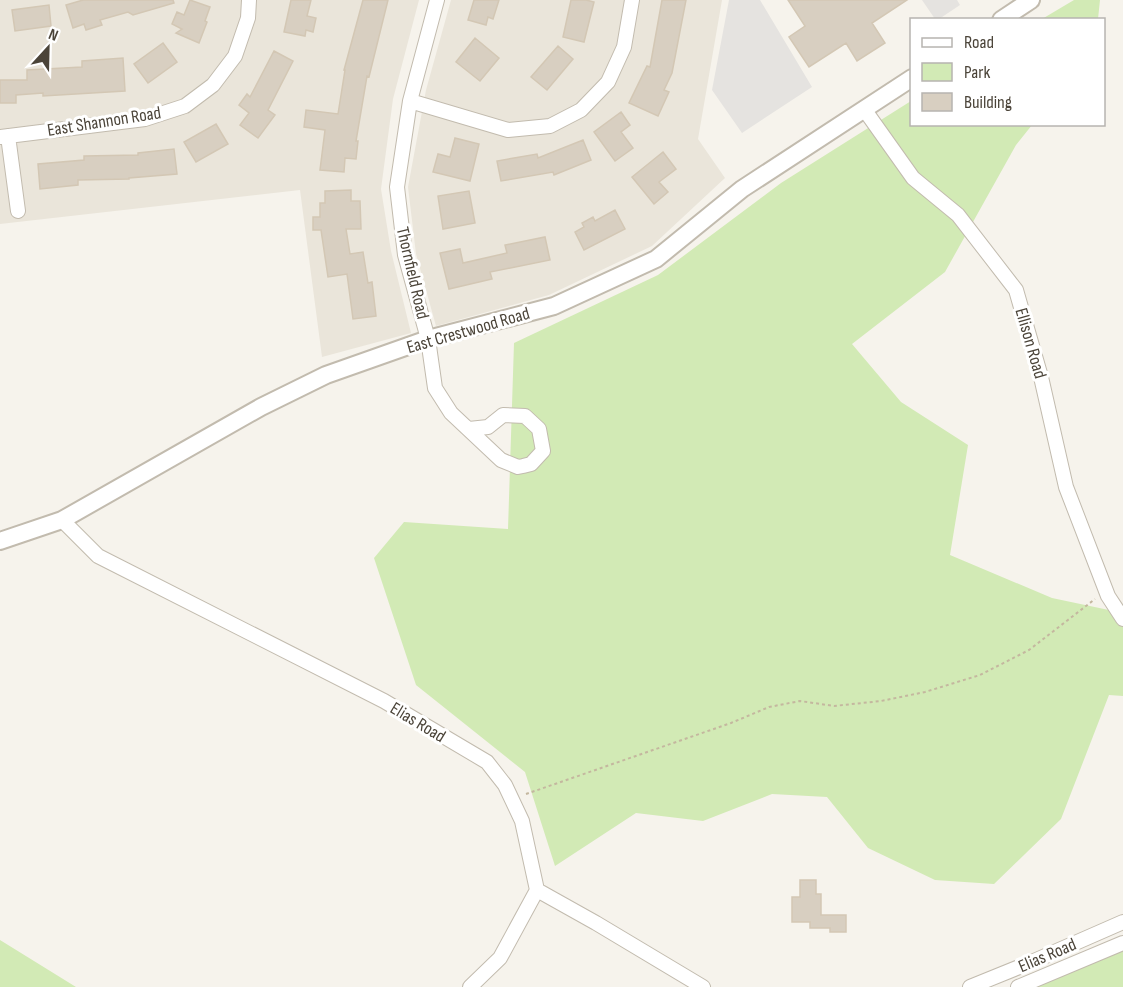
<svg xmlns="http://www.w3.org/2000/svg" width="1123" height="987" viewBox="0 0 1123 987" font-family="'Sofia Sans Condensed',sans-serif">
  <style>
    .residential { fill: #eae5da }
    .green { fill: #d2eab5 }
    .parking { fill: #e5e3e0 }
    .building { fill: #d8cfc1; stroke: #d3c7b4; stroke-width: 1.5 }
    .lines { fill: none; stroke-linecap: round; stroke-linejoin: round }
    .minor-casing { stroke: #c2bbae; stroke-width: 16 }
    .tertiary-casing { stroke: #c2bbae; stroke-width: 20 }
    .path { stroke: #c4b79f; stroke-width: 2; stroke-dasharray: 3 3; stroke-linecap: butt }
    .minor { stroke: #fff; stroke-width: 14 }
    .tertiary { stroke: #fff; stroke-width: 16 }
    .labels { text-anchor: middle; stroke-width: 6; stroke-linejoin: round; paint-order: stroke }
    .street-label { font-size: 18px; fill: #4b4439; stroke: #fff }
  </style>
  <rect width="100%" height="100%" fill="#f6f3ec"/>
  <!-- residential -->
  <path class="residential" d="M 0,0 L 419,0 L 393,99 L 381,189 L 391,251 L 411,333 L 322,357 L 300,190 L 0,224 Z
    M 451,0 L 722,0 L 698,139 L 725,178 L 652,246 L 549,295 L 436,326 L 416,254 L 408,187 L 426,90 Z"/>
  <!-- green -->
  <path class="green" d="M 1074,0 L 1100,0 L 1098,19 L 1042,19 Z
    M 911,101 L 912,124 L 1032,125 L 1016,145 L 945,272 L 852,344 L 901,402 L 968,445 L 950,555 L 1052,598 L 1123,613 L 1123,696 L 1109,695 L 1061,819 L 994,884 L 935,880 L 868,848 L 827,797 L 772,794 L 703,821 L 636,813 L 555,866 L 525,772 L 416,685 L 374,558 L 404,522 L 508,529 L 514,343 L 658,275 L 781,183 Z
    M 0,940 L 76,987 L 0,987 Z
    M 1123,948 L 1123,987 L 1029,987 Z"/>
  <!-- parking -->
  <path class="parking" d="M 729,0 L 760,0 L 812,87 L 742,133 L 712,90 Z
    M 922,0 L 957,0 L 960,5 L 939,19 L 935,19 Z"/>
  <!-- building -->
  <path class="building" d="M 83,0 L 173,0 L 174,3 L 133,15 L 128,12 L 100,20 L 102,25 L 86,30 L 84,24 L 73,28 L 66,5 Z
    M 190,0 L 210,7 L 205,21 L 207,22 L 199,43 L 176,33 L 182,29 L 172,24 L 177,12 L 184,15 Z
    M 291,0 L 311,0 L 307,16 L 316,18 L 313,32 L 306,30 L 305,36 L 284,32 Z
    M 363,0 L 388,0 L 369,77 L 367,76 L 356,141 L 358,141 L 356,159 L 345,158 L 344,172 L 320,170 L 325,130 L 304,127 L 306,110 L 338,114 L 345,70 L 344,70 Z
    M 474,0 L 499,0 L 493,19 L 488,17 L 486,25 L 468,20 Z
    M 571,0 L 586,0 L 594,2 L 584,42 L 563,37 Z
    M 662,0 L 686,0 L 672,73 L 664,90 L 669,92 L 658,116 L 629,103 L 647,66 L 650,67 Z
    M 788,0 L 907,0 L 872,23 L 885,43 L 857,61 L 846,43 L 809,67 L 789,37 L 805,26 Z
    M 49,5 L 51,26 L 15,31 L 12,10 Z
    M 475,38 L 499,58 L 480,81 L 456,62 Z
    M 163,43 L 177,62 L 148,83 L 134,64 Z
    M 558,46 L 573,59 L 547,90 L 531,77 Z
    M 274,51 L 293,61 L 268,110 L 275,115 L 258,138 L 240,125 L 249,113 L 239,105 L 247,94 L 250,97 Z
    M 123,58 L 125,91 L 43,96 L 43,93 L 16,95 L 16,103 L 0,103 L 0,80 L 27,80 L 27,70 L 82,67 L 82,61 Z
    M 621,112 L 630,125 L 621,132 L 633,148 L 615,161 L 594,132 Z
    M 216,124 L 228,144 L 196,162 L 184,142 Z
    M 455,138 L 479,144 L 470,181 L 433,172 L 438,154 L 450,157 Z
    M 583,140 L 591,160 L 554,175 L 553,172 L 501,181 L 497,161 L 537,154 L 538,158 Z
    M 174,149 L 177,174 L 129,178 L 129,179 L 78,180 L 78,185 L 40,189 L 38,164 L 84,160 L 84,156 L 138,155 L 138,153 Z
    M 663,152 L 676,169 L 659,182 L 668,192 L 654,204 L 632,177 Z
    M 351,190 L 351,201 L 360,201 L 361,229 L 346,229 L 350,254 L 363,252 L 368,283 L 372,282 L 376,316 L 353,319 L 347,274 L 328,277 L 321,230 L 313,230 L 313,217 L 320,217 L 320,203 L 325,203 L 325,191 Z
    M 469,191 L 475,223 L 443,229 L 438,196 Z
    M 615,210 L 625,229 L 584,250 L 575,232 L 584,227 L 582,223 L 593,217 L 595,221 Z
    M 545,237 L 550,260 L 490,272 L 492,279 L 449,289 L 440,253 L 460,249 L 463,263 L 507,253 L 505,245 Z
    M 800,880 L 816,880 L 816,894 L 821,894 L 821,915 L 846,915 L 846,932 L 830,932 L 830,928 L 810,928 L 810,922 L 792,922 L 792,897 L 800,897 Z"/>
  <g class="lines">
    <!-- minor casing -->
    <g class="minor-casing">
      <path id="minor" d="M 437,0 L 410,101 L 397,187 L 405,255 L 428,339 L 435,388 L 451,413 L 501,460 L 518,467 L 523,466 L 531,464 L 543,451 L 539,429 L 525,416 L 503,415 L 488,427 L 469,429
        M 410,101 L 508,130 L 550,126 L 581,110 L 608,82 L 624,47 L 632,0
        M 864,109 L 913,178 L 958,215 L 1016,290 L 1041,377 L 1066,487 L 1108,596 L 1123,619
        M 8,136 L 18,211
        M 0,137 L 145,119 L 185,106 L 213,85 L 235,56 L 248,18 L 249,0
        M 62,520 L 98,556 L 384,701 L 487,762 L 505,785 L 522,821 L 537,890 L 596,923 L 703,987
        M 470,987 L 500,958 L 537,890
        M 970,987 L 1034,961 L 1123,922
        M 1018,987 L 1123,943"/>
    </g>
    <!-- tertiary casing -->
    <g class="tertiary-casing">
      <path id="tertiary" d="M 1001,20 L 1031,0
        M 0,541 L 62,520 L 261,407 L 326,375 L 428,339 L 554,306 L 656,259 L 742,189 L 912,78"/>
    </g>
    <!-- path -->
    <path class="path" d="M 526,794 L 731,723 L 769,707 L 800,701 L 834,706 L 881,701 L 925,692 L 980,675 L 1029,650 L 1095,599"/>
    <!-- minor -->
    <use href="#minor" class="minor"/>
    <!-- tertiary -->
    <use href="#tertiary" class="tertiary"/>
  </g>
  <g class="labels">
    <!-- street labels -->
    <g class="street-label">
      <text transform="translate(104 121) rotate(-9)" y="6">East Shannon Road</text>
      <text transform="translate(413 273) rotate(77)" y="6">Thornfield Road</text>
      <text transform="translate(468 330) rotate(-16)" y="6">East Crestwood Road</text>
      <text transform="translate(1031 343) rotate(74)" y="6">Ellison Road</text>
      <text transform="translate(418 722) rotate(31)" y="6">Elias Road</text>
      <text transform="translate(1047 955) rotate(-23)" y="6">Elias Road</text>
    </g>
  </g>
  <!-- legend -->
  <rect x="910" y="18" width="195" height="108" fill="#ffffff" stroke="#b7b4b0" stroke-width="1.5"/>
  <rect x="922" y="38" width="30" height="9" fill="#ffffff" stroke="#b7b4b0" stroke-width="1.5"/>
  <text x="964" y="48" font-size="18" fill="#4b4439">Road</text>
  <rect x="922" y="63" width="30" height="18" fill="#d2eab5" stroke="#b7b4b0" stroke-width="1.5"/>
  <text x="964" y="78" font-size="18" fill="#4b4439">Park</text>
  <rect x="922" y="93" width="30" height="18" fill="#d8cfc1" stroke="#b7b4b0" stroke-width="1.5"/>
  <text x="964" y="108" font-size="18" fill="#4b4439">Building</text>
  <!-- north arrow -->
  <g transform="translate(48 48) rotate(22)" stroke="#ffffff" stroke-width="4.5" paint-order="stroke">
  <path d="M0-4.5L10 22L0 15L-10 22Z" fill="#4b4439"/>
  <text y="-9" font-size="16" font-weight="bold" text-anchor="middle" fill="#4b4439">N</text>
  </g>
</svg>
